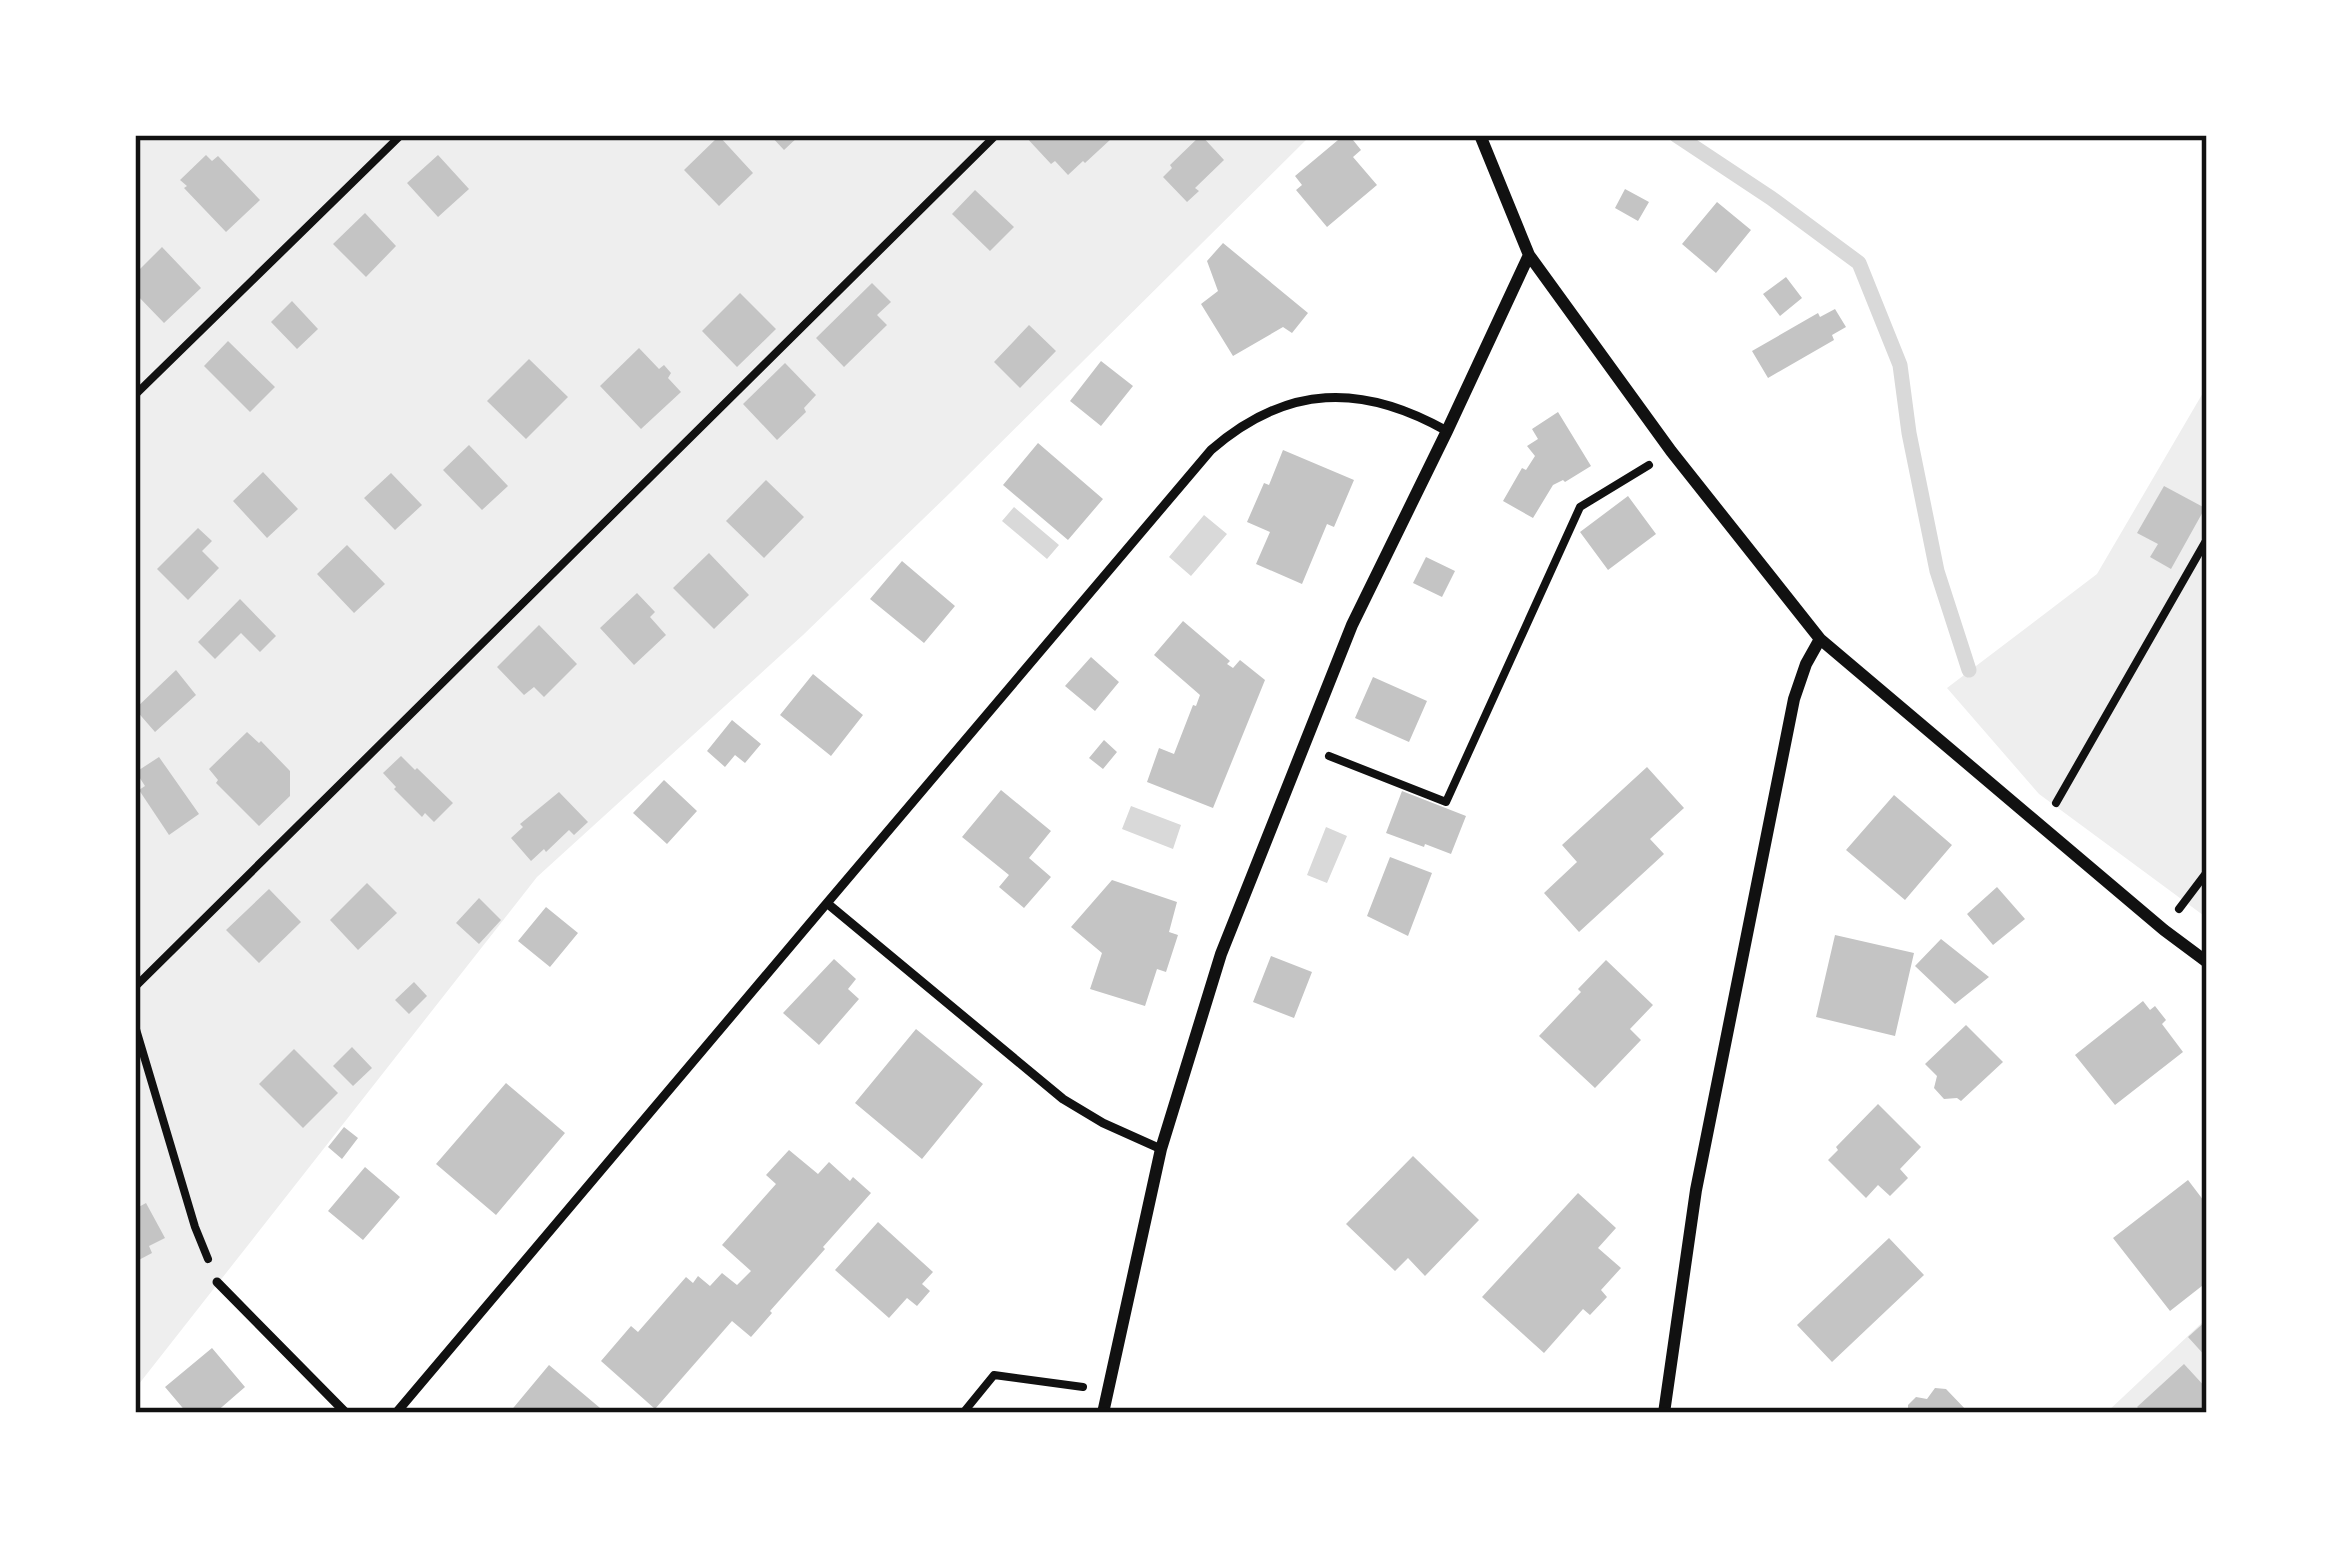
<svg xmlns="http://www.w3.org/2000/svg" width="2342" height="1548" viewBox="0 0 2342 1548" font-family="'IBM Plex Sans',sans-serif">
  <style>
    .green { fill: #eee }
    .water { fill: #d9d9d9 }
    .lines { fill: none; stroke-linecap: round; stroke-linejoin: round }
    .stream { stroke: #d9d9d9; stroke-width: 15 }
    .building { fill: #c4c4c4 }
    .path { stroke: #111; stroke-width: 8 }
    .service { stroke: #111; stroke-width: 9 }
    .minor { stroke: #111; stroke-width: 12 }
    .neatline { fill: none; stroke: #111; stroke-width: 4.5 }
  </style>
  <rect width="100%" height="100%" fill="#fff"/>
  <!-- green -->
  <path class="green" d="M 135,135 L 1311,135 L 951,492 L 803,635 L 537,877 L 135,1389 Z
    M 2207,386 L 2207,918 L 2039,794 L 1947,688 L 2097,574 Z
    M 2207,1318 L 2207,1413 L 2106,1413 Z"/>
  <!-- water -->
  <path class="water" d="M 1014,507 L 1059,545 L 1047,559 L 1002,521 Z
    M 1204,515 L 1227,534 L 1191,576 L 1169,557 Z
    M 1131,806 L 1181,825 L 1173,849 L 1122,829 Z
    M 1326,827 L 1347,836 L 1327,883 L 1307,875 Z"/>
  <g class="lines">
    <!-- stream -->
    <path class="stream" d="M 1676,135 L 1771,198 L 1859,263 L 1900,365 L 1909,433 L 1937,571 L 1969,670"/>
  </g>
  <!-- building -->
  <path class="building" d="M 770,135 L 800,135 L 784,150 Z
    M 1024,135 L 1107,135 L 1111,139 L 1085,163 L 1083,161 L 1068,175 L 1055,161 L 1051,164 Z
    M 1201,135 L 1224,160 L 1195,188 L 1199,191 L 1187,202 L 1163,177 L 1172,168 L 1170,165 Z
    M 1344,135 L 1349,135 L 1361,150 L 1353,157 L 1377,185 L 1327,227 L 1296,190 L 1302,185 L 1295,176 Z
    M 719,136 L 753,173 L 719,206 L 684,170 Z
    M 206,155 L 212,161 L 218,156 L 260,200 L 226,232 L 184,188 L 187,186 L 180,180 Z
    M 438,155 L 469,189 L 438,217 L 407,183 Z
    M 1625,189 L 1649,202 L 1638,221 L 1615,208 Z
    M 975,190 L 1014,227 L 990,251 L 952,214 Z
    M 1717,202 L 1751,230 L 1716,273 L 1682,244 Z
    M 365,213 L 396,246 L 366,277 L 333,244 Z
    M 1223,243 L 1308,313 L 1292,333 L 1283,327 L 1233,356 L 1201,304 L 1218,291 L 1207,261 Z
    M 162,247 L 201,288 L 164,323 L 135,293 L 135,274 Z
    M 1786,277 L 1802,298 L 1780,316 L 1763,294 Z
    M 872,283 L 891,302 L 877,315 L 887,325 L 844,367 L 816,338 Z
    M 740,293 L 776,329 L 737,367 L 702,331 Z
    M 292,301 L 318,329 L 297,349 L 271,322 Z
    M 1835,309 L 1846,327 L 1832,335 L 1834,340 L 1768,378 L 1752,351 L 1818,313 L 1820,317 Z
    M 1029,325 L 1056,351 L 1020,388 L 994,362 Z
    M 228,341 L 275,387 L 250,412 L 204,366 Z
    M 639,348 L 659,369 L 664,365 L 671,373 L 668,378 L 681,392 L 641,429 L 600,386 Z
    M 529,359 L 568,397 L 526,439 L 487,401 Z
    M 1101,361 L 1133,386 L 1101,426 L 1070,401 Z
    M 785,363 L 816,395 L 804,408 L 806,412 L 777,440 L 743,404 Z
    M 1558,412 L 1591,466 L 1565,482 L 1563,480 L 1553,485 L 1533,518 L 1503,501 L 1522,468 L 1526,470 L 1535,456 L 1527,446 L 1538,439 L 1532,429 Z
    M 1038,443 L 1103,499 L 1068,540 L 1003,485 Z
    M 469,445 L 508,486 L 482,510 L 443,470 Z
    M 1283,450 L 1354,480 L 1334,527 L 1327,524 L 1302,584 L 1256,564 L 1270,532 L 1247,522 L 1264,483 L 1269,485 Z
    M 263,472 L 298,509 L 267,538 L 233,501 Z
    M 391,473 L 422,505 L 395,530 L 364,498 Z
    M 766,480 L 804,517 L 764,558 L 726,521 Z
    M 2164,486 L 2205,508 L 2171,569 L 2150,557 L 2158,544 L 2137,533 Z
    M 1628,496 L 1656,534 L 1608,570 L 1580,532 Z
    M 198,528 L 212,541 L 202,551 L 219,568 L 188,600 L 157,569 Z
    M 347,545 L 385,584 L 354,613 L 317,574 Z
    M 709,553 L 749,595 L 714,629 L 673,588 Z
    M 1426,557 L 1455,571 L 1442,597 L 1413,583 Z
    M 902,561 L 955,606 L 924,643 L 870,599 Z
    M 637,593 L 655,612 L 650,617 L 666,635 L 634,665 L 600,628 Z
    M 240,599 L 276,636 L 260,652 L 241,633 L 215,659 L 198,642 Z
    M 1183,621 L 1230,661 L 1227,664 L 1233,668 L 1240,660 L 1265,680 L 1213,808 L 1147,782 L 1159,748 L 1174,754 L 1193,705 L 1196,706 L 1200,695 L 1154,655 Z
    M 539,625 L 577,664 L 544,697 L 534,687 L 524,695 L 497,667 Z
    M 1091,657 L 1119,682 L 1095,711 L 1065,686 Z
    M 176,670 L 196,695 L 155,732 L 135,709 Z
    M 813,674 L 863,715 L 831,756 L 780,715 Z
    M 1373,677 L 1427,701 L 1409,742 L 1355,718 Z
    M 732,720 L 761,744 L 745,763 L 735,755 L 725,767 L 707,751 Z
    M 247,732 L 259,743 L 261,741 L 290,771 L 290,796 L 259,826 L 216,783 L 218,780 L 209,769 Z
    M 1104,740 L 1117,752 L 1103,769 L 1089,758 Z
    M 401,756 L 415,770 L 417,768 L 453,803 L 434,822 L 425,813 L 422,817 L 394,789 L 396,787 L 383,773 Z
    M 159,757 L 199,814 L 169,835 L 139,790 L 145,786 L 136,772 Z
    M 1647,767 L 1684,808 L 1650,839 L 1664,854 L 1579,932 L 1544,893 L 1577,862 L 1562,845 Z
    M 664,780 L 697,811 L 667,844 L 633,813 Z
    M 1001,790 L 1051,831 L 1029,858 L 1051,877 L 1024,908 L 999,887 L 1009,875 L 962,837 Z
    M 1402,791 L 1466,816 L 1451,854 L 1425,844 L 1424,847 L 1386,833 Z
    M 559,792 L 588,822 L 574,835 L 569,830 L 546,852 L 544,849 L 531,861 L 511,838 L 523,827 L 520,824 Z
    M 1894,795 L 1952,845 L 1905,900 L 1846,850 Z
    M 1390,857 L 1432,873 L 1408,936 L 1367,916 Z
    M 1112,880 L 1177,902 L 1169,932 L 1178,935 L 1166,972 L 1157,969 L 1145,1006 L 1090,989 L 1102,953 L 1071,927 Z
    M 367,883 L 397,913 L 358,950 L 330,920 Z
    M 1997,887 L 2025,919 L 1993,945 L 1967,914 Z
    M 269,889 L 301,922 L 259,963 L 226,930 Z
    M 479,898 L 501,920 L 479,944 L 456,923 Z
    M 546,907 L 578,933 L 550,967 L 518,941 Z
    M 1835,935 L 1914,953 L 1895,1036 L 1816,1017 Z
    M 1941,939 L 1989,977 L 1955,1004 L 1915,966 Z
    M 1271,956 L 1312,972 L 1294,1018 L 1253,1002 Z
    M 834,959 L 856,979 L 848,989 L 859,999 L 819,1045 L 783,1013 Z
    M 1606,960 L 1653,1005 L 1630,1029 L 1641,1040 L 1595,1088 L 1539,1036 L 1581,992 L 1578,989 Z
    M 414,982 L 427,996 L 409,1014 L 395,1000 Z
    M 2143,1001 L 2150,1010 L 2155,1006 L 2166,1020 L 2162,1024 L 2183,1052 L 2115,1105 L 2075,1055 Z
    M 1966,1025 L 2003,1062 L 1961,1101 L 1957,1098 L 1944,1099 L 1934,1088 L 1937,1076 L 1925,1064 Z
    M 916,1029 L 983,1084 L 922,1159 L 855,1103 Z
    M 352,1047 L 372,1068 L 353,1086 L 333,1066 Z
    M 294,1049 L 338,1093 L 303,1128 L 259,1084 Z
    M 506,1083 L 565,1133 L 496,1215 L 436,1164 Z
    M 1878,1104 L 1921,1147 L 1900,1169 L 1908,1178 L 1890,1196 L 1878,1185 L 1866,1198 L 1828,1160 L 1838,1150 L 1836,1147 Z
    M 344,1127 L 358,1138 L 342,1159 L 328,1147 Z
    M 789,1150 L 818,1174 L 829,1162 L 850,1181 L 853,1177 L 871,1193 L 823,1247 L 825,1249 L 770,1311 L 772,1313 L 751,1337 L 732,1321 L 655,1409 L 601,1361 L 631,1326 L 638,1332 L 686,1277 L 693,1283 L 698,1276 L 710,1286 L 722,1273 L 737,1285 L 751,1271 L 722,1245 L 776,1184 L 766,1175 Z
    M 1413,1156 L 1479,1220 L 1425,1276 L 1408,1258 L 1395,1271 L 1346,1224 Z
    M 365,1167 L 400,1197 L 363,1240 L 328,1211 Z
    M 2188,1180 L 2207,1205 L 2207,1282 L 2170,1311 L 2113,1238 Z
    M 1578,1193 L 1616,1228 L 1598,1248 L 1621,1268 L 1601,1290 L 1607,1297 L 1590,1315 L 1583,1309 L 1544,1353 L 1482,1297 Z
    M 146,1203 L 165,1238 L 149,1246 L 152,1253 L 135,1262 L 135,1209 Z
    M 878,1222 L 933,1272 L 922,1284 L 930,1291 L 917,1306 L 907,1298 L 889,1318 L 835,1270 Z
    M 1889,1238 L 1924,1275 L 1832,1362 L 1797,1325 Z
    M 2207,1320 L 2207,1358 L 2188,1337 Z
    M 212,1348 L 245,1387 L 215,1413 L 187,1413 L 165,1387 Z
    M 2184,1364 L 2207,1389 L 2207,1413 L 2143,1413 L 2137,1407 Z
    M 549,1365 L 606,1413 L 509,1413 Z
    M 1935,1388 L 1946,1389 L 1969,1413 L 1908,1413 L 1908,1405 L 1916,1397 L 1927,1399 Z"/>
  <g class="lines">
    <!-- path -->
    <path class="path" d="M 135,395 L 401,135
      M 1329,756 L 1446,802 L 1580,507 L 1649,465
      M 2056,803 L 2207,539
      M 2179,909 L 2207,872
      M 135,987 L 996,135
      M 135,1026 L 195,1227 L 208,1259
      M 963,1413 L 994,1375 L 1083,1387"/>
    <!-- service -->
    <path class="service" d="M 828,904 L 1063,1099 L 1103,1123 L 1161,1149
      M 217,1282 L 346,1413
      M 396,1413 C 666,1090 940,772 1211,450 C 1287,384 1362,383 1447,431"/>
    <!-- minor -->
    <path class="minor" d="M 1480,135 L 1529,255 L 1671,451 L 1820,639 L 2164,930 L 2207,962
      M 1103,1413 L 1161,1149 L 1221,954 L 1352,625 L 1447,431 L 1529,255
      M 1664,1413 L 1696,1190 L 1794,699 L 1806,664 L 1820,639"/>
  </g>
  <!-- border -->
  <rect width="2342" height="1548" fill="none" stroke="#ffffff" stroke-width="276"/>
  <rect x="138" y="138" width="2066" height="1272" class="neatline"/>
</svg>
